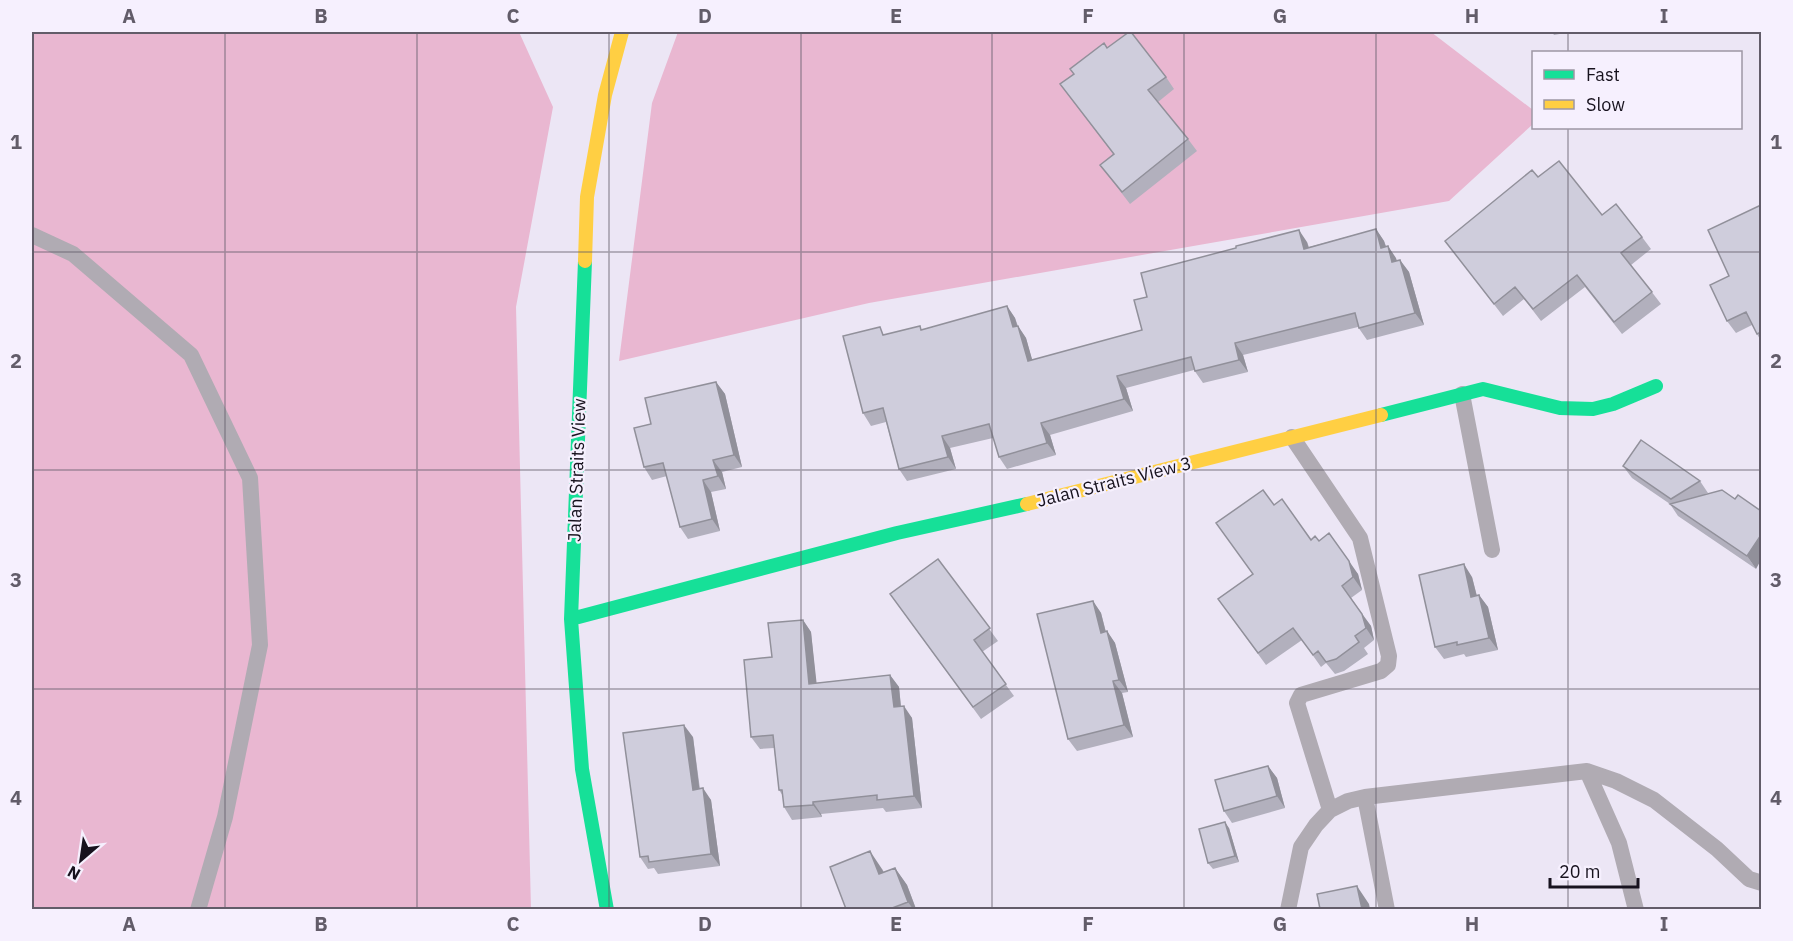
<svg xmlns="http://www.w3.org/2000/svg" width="1793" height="941" viewBox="0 0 1793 941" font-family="'IBM Plex Sans',sans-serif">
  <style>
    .forest { fill: #e9b7d1 }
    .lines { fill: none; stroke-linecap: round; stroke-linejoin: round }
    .lane { stroke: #b0abb3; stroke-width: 16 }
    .fast { stroke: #16e098; stroke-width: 14 }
    .slow { stroke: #ffcf43; stroke-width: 14 }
    .wall { fill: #b2b0bd }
    .shaded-wall { fill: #91909a }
    .building { fill: #cfcddc; stroke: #91909a; stroke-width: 1.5 }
    .grid { fill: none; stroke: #625c69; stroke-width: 1.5; stroke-opacity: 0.55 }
    .labels { text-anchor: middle; stroke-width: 4.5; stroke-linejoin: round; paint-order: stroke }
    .street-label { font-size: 18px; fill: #17121e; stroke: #f6f0fe }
    .neatline { fill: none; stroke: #625c69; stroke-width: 2 }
    .grid-label { font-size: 20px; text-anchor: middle; font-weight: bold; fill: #625c69 }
  </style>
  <rect width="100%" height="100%" fill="#ece6f5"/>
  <!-- forest -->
  <path class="forest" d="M 32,32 L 519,32 L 553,107 L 516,307 L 531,909 L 32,909 Z
    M 678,32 L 1431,32 L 1533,110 L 1533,124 L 1449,201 L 869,303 L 619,361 L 652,103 Z"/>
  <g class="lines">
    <!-- lane -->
    <path class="lane" d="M 32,235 L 73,254 L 191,355 L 250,478 L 260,645 L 225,817 L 198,910
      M 1462,394 L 1492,550
      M 1292,437 L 1360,538 L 1389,656 L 1388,665 L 1381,671 L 1301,695 L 1297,703 L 1330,810
      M 1587,771 L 1619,843 L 1636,910
      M 1365,797 L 1387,910
      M 1288,910 L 1301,847 L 1316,825 L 1330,810 L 1348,801 L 1365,797 L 1587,771 L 1616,781 L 1654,800 L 1717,849 L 1749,879 L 1762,883"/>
    <!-- fast -->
    <path class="fast" d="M 585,261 L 571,619 L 582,769 L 607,910
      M 1381,415 L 1483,389 L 1560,408 L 1593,409 L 1613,404 L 1656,386
      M 571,619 L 897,533 L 1027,504"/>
    <!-- slow -->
    <path class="slow" d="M 585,261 L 587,197 L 605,95 L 622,32
      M 1027,504 L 1381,415"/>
  </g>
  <!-- wall -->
  <path class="wall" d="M 1552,32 L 1571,32 L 1554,35 Z
    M 1107,48 L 1166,77 L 1174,89 L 1158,102 L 1188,139 L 1197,151 L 1130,204 L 1100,165 L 1113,154 L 1060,84 Z
    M 1538,177 L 1602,215 L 1642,237 L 1651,249 L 1631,265 L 1661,304 L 1622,334 L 1585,287 L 1541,321 L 1524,299 L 1503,316 L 1445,241 Z
    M 1761,205 L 1761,341 L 1757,334 L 1752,325 L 1736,333 L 1727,321 L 1729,276 Z
    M 1376,229 L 1384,241 L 1386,246 L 1388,246 L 1397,261 L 1400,260 L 1409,272 L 1424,325 L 1367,340 L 1358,327 L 1243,355 L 1248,372 L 1203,383 L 1194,370 L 1126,388 L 1133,411 L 1050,435 L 1056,455 L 1007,469 L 999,457 L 993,438 L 950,448 L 956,469 L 907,481 L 899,469 L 886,422 L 871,426 L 863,413 L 886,334 L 923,330 L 1007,306 L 1015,318 L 1018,326 L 1026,338 L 1032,360 L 1142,330 L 1147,297 L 1307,242 L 1309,247 Z
    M 716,382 L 725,394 L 742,467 L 722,472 L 726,489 L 711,492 L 720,531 L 688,539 L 680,527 L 667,476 L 652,480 L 644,467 L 651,424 Z
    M 1623,466 L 1700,481 L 1708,493 L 1705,494 L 1756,569 L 1678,516 L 1670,504 L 1632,478 Z
    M 1274,505 L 1311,540 L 1319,541 L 1358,574 L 1362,590 L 1351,598 L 1371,626 L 1374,640 L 1364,648 L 1368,654 L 1344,671 L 1335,674 L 1326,663 L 1321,667 L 1302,640 L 1266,665 L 1218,599 L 1253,574 Z
    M 938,559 L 998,641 L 982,652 L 1014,696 L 981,719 L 890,594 Z
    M 1472,577 L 1477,596 L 1479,595 L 1488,607 L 1498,650 L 1466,657 L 1464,654 L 1444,659 L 1435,647 Z
    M 1093,601 L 1101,613 L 1106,632 L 1107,631 L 1115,643 L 1128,692 L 1122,693 L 1133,737 L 1077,751 L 1068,739 Z
    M 803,620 L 811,632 L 816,683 L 890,675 L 899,687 L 901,706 L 912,718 L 922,808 L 886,812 L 883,808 L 821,814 L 822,817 L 792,820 L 784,807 L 783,796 L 779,790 L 774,748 L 760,749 L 751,737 L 772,657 Z
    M 693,737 L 700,789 L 711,800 L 720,866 L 658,874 L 654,868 L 648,869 L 640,857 Z
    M 1268,766 L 1277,778 L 1285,808 L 1232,823 L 1224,811 Z
    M 1229,828 L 1239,862 L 1213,869 L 1208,863 Z
    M 895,868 L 907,885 L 916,909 L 846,909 L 882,869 L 884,872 Z"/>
  <!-- shaded-wall -->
  <path class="shaded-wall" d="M 1376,229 L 1384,241 L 1390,260 L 1381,248 Z
    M 1299,230 L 1307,242 L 1312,261 L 1304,249 Z
    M 1388,246 L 1396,258 L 1401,274 L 1392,262 Z
    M 1400,260 L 1409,272 L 1424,325 L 1415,313 Z
    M 1007,306 L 1015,318 L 1021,339 L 1013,327 Z
    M 1018,326 L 1026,338 L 1036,373 L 1028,361 Z
    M 1235,343 L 1243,355 L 1248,372 L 1239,360 Z
    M 1117,376 L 1126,388 L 1133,411 L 1124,399 Z
    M 716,382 L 725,394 L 742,467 L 734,455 Z
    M 1041,423 L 1050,435 L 1056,455 L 1047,443 Z
    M 942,436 L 950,448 L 956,469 L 948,457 Z
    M 713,460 L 722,472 L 726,489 L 718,476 Z
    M 703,480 L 711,492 L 720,531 L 712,519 Z
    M 1761,535 L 1761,560 L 1756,569 L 1747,556 Z
    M 1349,561 L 1358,574 L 1362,590 L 1353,577 Z
    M 1464,564 L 1472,577 L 1480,609 L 1471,597 Z
    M 1479,595 L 1488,607 L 1498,650 L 1489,638 Z
    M 1093,601 L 1101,613 L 1109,645 L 1101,633 Z
    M 1362,614 L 1371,626 L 1374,640 L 1366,628 Z
    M 803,620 L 811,632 L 818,696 L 809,684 Z
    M 1107,631 L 1115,643 L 1128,692 L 1119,680 Z
    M 890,675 L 899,687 L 902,719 L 894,707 Z
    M 1113,681 L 1122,693 L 1133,737 L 1124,725 Z
    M 904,706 L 912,718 L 922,808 L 914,796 Z
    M 684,725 L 693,737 L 701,802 L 693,790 Z
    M 1268,766 L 1277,778 L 1285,808 L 1277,796 Z
    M 703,788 L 711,800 L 720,866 L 711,854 Z
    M 813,802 L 821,814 L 822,817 L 813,805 Z
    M 1225,822 L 1229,828 L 1239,862 L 1235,856 Z
    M 870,851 L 882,869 L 891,892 L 879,874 Z
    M 895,868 L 907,885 L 916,909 L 913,909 L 908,902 Z
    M 1357,886 L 1369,904 L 1370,909 L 1362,909 Z"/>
  <!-- building -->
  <path class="building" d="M 1129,32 L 1131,32 L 1166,77 L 1148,90 L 1188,139 L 1122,192 L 1100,165 L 1114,154 L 1060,84 L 1074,74 L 1070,69 L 1104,43 L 1107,48 Z
    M 1559,161 L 1602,215 L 1616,204 L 1642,237 L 1621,253 L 1652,292 L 1614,322 L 1577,275 L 1533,309 L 1515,287 L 1494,304 L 1445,241 L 1532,170 L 1538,177 Z
    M 1761,205 L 1761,332 L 1757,334 L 1746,312 L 1727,321 L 1710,285 L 1729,276 L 1708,230 Z
    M 1376,229 L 1381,248 L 1388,246 L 1392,262 L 1400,260 L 1415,313 L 1359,328 L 1355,313 L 1235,343 L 1239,360 L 1195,371 L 1191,357 L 1117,376 L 1124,399 L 1041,423 L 1047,443 L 999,457 L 989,424 L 942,436 L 948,457 L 899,469 L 883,408 L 863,413 L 843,336 L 880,327 L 883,335 L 920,326 L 921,330 L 1007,306 L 1013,327 L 1018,326 L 1028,361 L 1142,330 L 1134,300 L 1147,297 L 1141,273 L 1236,248 L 1236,246 L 1299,230 L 1304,249 Z
    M 716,382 L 734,455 L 713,460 L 718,476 L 703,480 L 712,519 L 680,527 L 663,463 L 644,467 L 634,428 L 651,424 L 645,398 Z
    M 1641,440 L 1700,481 L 1671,499 L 1623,466 Z
    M 1263,490 L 1274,505 L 1282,499 L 1311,540 L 1315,536 L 1319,541 L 1329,533 L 1349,561 L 1353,577 L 1342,586 L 1362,614 L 1366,628 L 1355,636 L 1359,642 L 1336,659 L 1326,662 L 1318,651 L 1313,655 L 1293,628 L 1258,653 L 1218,599 L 1253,574 L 1216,523 Z
    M 1722,490 L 1735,499 L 1738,495 L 1761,511 L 1761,535 L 1747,556 L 1670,504 Z
    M 938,559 L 990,628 L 974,640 L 1006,684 L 973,707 L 890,594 Z
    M 1464,564 L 1471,597 L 1479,595 L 1489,638 L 1457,645 L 1457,642 L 1435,647 L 1419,575 Z
    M 1093,601 L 1101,633 L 1107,631 L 1119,680 L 1113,681 L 1124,725 L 1068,739 L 1037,614 Z
    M 803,620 L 809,684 L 890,675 L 894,707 L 904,706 L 914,796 L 877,800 L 877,795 L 813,802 L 813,805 L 784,807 L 782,790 L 779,790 L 773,735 L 751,737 L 744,660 L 772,657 L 768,623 Z
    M 684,725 L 693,790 L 703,788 L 711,854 L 649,862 L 648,856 L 640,857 L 623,733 Z
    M 1268,766 L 1277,796 L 1224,811 L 1215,780 Z
    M 1225,822 L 1235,856 L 1208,863 L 1199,829 Z
    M 870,851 L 879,874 L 895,868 L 908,902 L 892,908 L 893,909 L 846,909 L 830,867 Z
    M 1357,886 L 1362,909 L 1320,909 L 1317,894 Z"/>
  <!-- grid -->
  <path class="grid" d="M 225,32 L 225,910M 417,32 L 417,910M 609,32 L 609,910M 801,32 L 801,910M 992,32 L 992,910M 1184,32 L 1184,910M 1376,32 L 1376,910M 1568,32 L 1568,52M 1568,128 L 1568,910M 32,252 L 1762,252M 32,470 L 1762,470M 32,689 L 1762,689"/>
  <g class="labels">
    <!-- street labels -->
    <g class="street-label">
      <text transform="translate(577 470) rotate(-88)" y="6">Jalan Straits View</text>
      <text transform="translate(1114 482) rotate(-14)" y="6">Jalan Straits View 3</text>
    </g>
  </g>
  <!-- border -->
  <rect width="1793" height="941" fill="none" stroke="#f6f0fe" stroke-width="66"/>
  <!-- legend -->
  <rect x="1532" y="51" width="210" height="78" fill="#f6f0fe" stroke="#9d97a4" stroke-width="1.5"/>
  <rect x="1544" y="70" width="30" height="9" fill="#16e098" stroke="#9d97a4" stroke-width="1.5"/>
  <text x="1586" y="81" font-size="18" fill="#17121e">Fast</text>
  <rect x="1544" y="100" width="30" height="9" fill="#ffcf43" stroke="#9d97a4" stroke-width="1.5"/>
  <text x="1586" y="111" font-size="18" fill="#17121e">Slow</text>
  <!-- north arrow -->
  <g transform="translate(81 860) rotate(209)" stroke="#f6f0fe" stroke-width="4.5" paint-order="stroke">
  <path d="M0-4.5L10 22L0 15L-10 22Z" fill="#17121e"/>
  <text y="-9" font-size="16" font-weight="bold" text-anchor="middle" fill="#17121e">N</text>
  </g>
  <!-- scale -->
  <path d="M1550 878v9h88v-9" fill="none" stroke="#17121e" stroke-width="3"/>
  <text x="1559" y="878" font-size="18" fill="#17121e" stroke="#f6f0fe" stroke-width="4.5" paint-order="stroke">20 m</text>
  <rect x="33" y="33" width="1727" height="875" class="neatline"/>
  <g class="grid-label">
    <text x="129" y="23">A</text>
    <text x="321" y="23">B</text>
    <text x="513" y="23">C</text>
    <text x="705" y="23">D</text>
    <text x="896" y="23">E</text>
    <text x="1088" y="23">F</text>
    <text x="1280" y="23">G</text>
    <text x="1472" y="23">H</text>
    <text x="1664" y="23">I</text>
    <text x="16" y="149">1</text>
    <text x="1776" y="149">1</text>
    <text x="16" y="368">2</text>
    <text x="1776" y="368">2</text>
    <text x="16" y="587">3</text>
    <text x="1776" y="587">3</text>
    <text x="16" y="805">4</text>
    <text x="1776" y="805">4</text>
    <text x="129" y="931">A</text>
    <text x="321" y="931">B</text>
    <text x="513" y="931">C</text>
    <text x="705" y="931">D</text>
    <text x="896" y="931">E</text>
    <text x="1088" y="931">F</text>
    <text x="1280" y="931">G</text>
    <text x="1472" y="931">H</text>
    <text x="1664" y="931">I</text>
  </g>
</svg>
